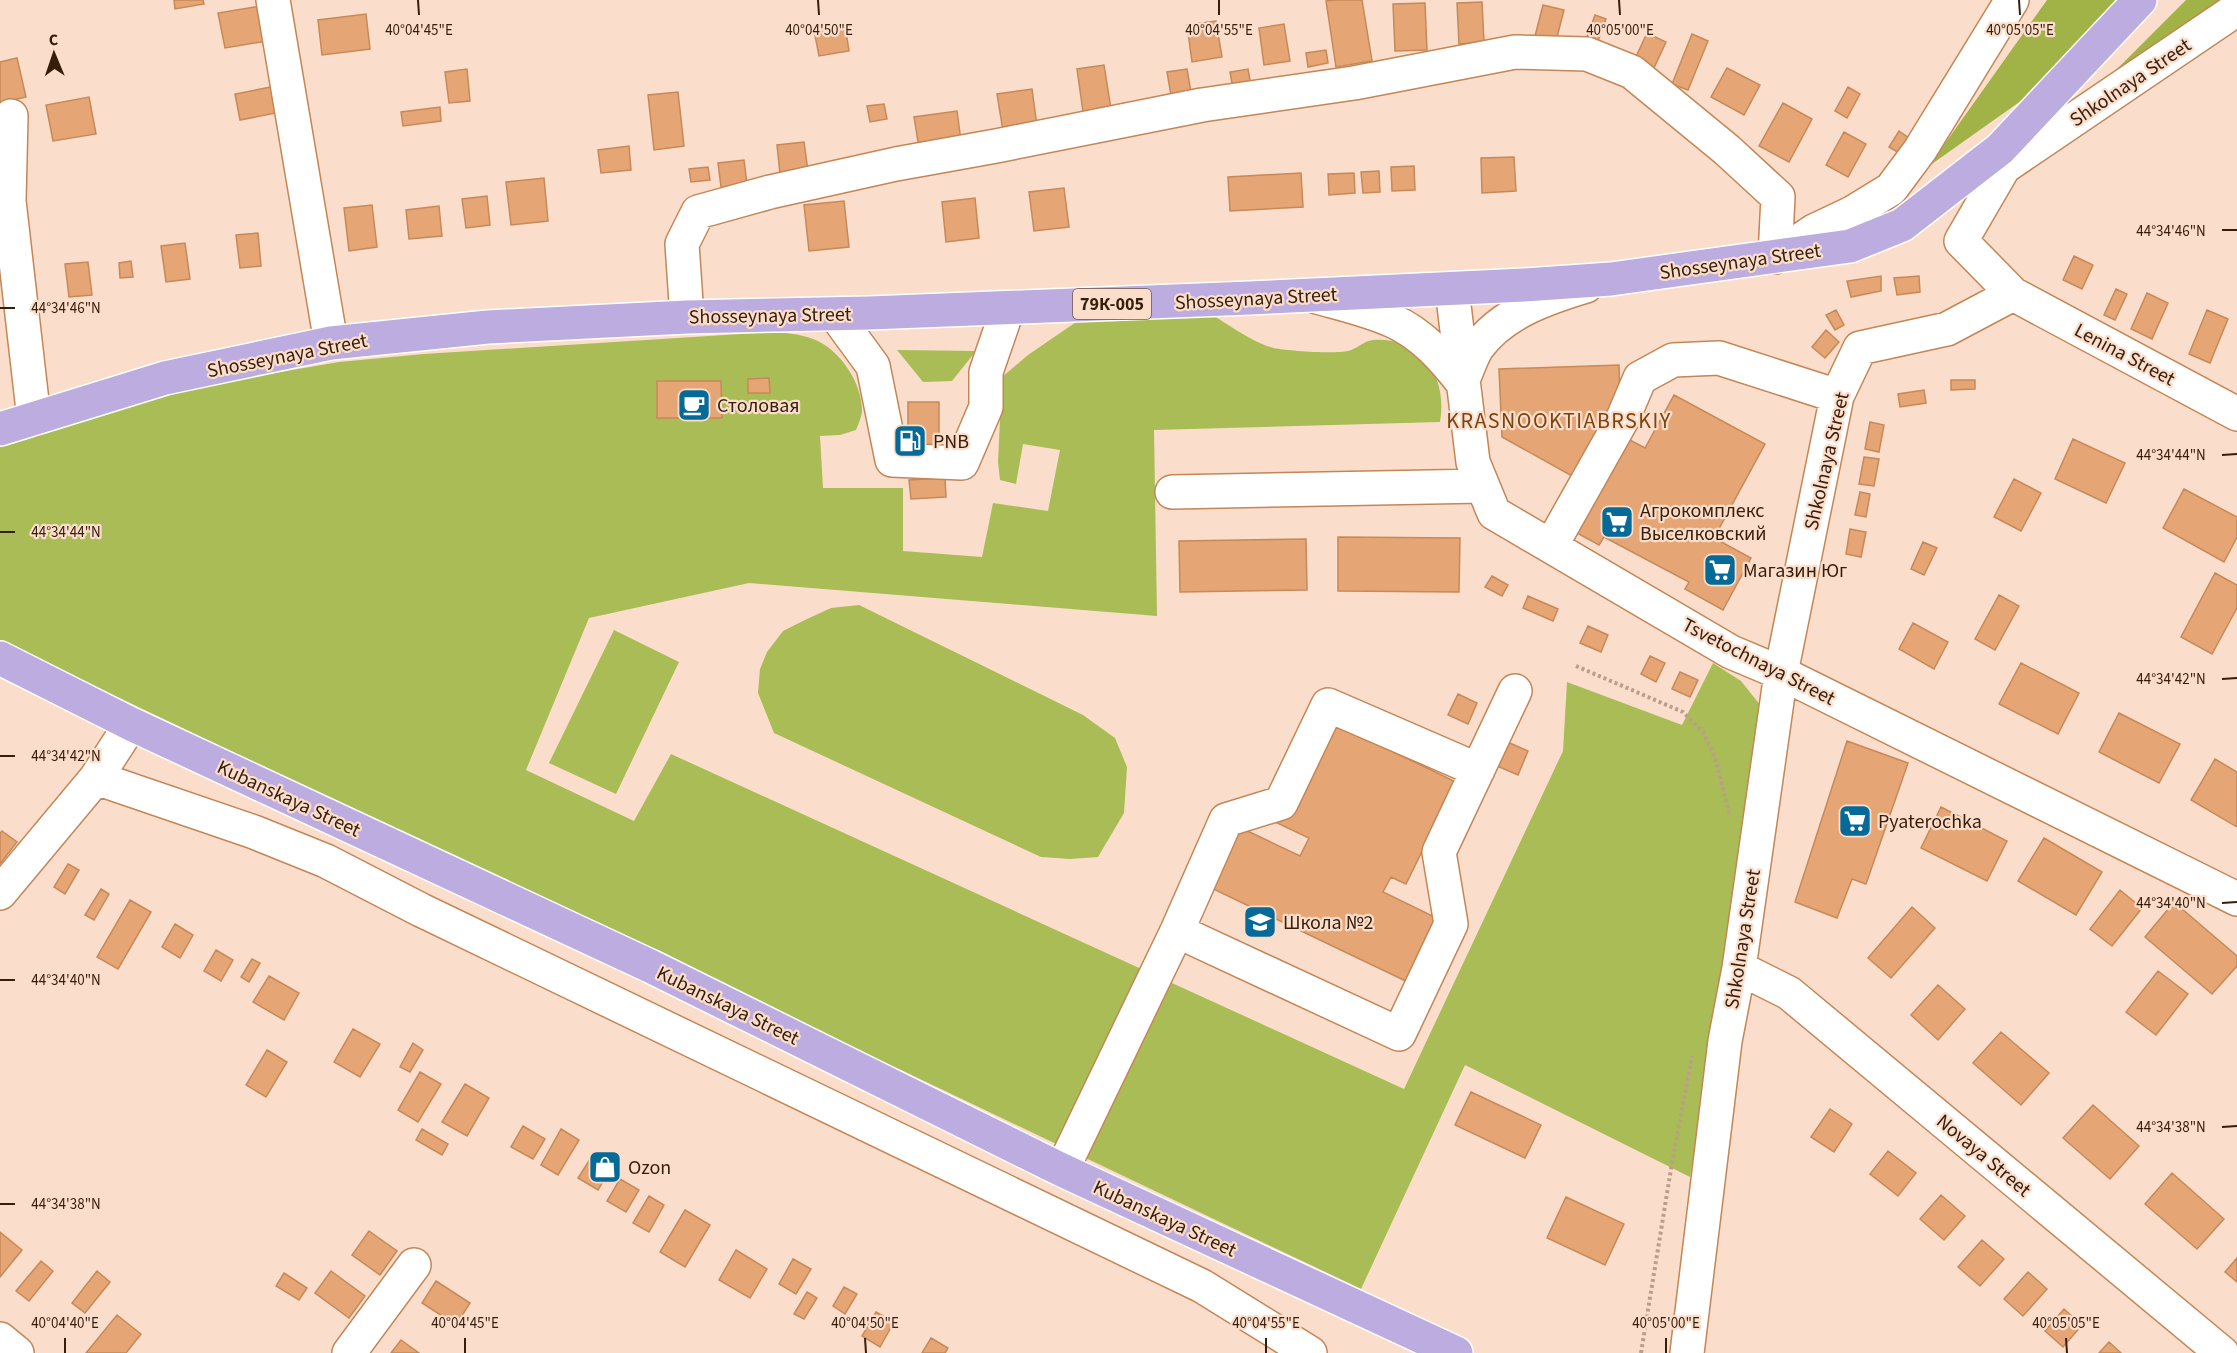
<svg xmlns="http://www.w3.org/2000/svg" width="2237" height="1353" viewBox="0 0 2237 1353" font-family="'Source Sans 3',sans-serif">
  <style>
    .green { fill: #aabc55 }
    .forest { fill: #a1b346 }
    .building { fill: #e5a574; stroke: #c78959; stroke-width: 1.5 }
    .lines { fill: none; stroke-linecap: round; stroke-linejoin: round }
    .minor-casing { stroke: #c48656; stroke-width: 36 }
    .major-casing { stroke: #fff; stroke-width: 36 }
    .path { stroke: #b99e8b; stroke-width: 4; stroke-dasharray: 3 3; stroke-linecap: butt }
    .minor { stroke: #fff; stroke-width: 33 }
    .major { stroke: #bcacdf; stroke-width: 33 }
    .ticks { fill: none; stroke: #371e0a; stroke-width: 2 }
    .labels { text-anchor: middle; stroke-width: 4.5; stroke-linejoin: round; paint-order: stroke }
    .shield { fill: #fadecb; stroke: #725844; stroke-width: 1.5 }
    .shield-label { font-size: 18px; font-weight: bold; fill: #371e0a }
    .street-label { font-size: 20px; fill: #371e0a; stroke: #fadecb }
    .poi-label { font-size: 20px; fill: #371e0a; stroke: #fadecb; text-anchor: start }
    .quarter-label { font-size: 22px; letter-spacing: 1.5px; fill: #7b430d; stroke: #fadecb }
    .ticks-label { font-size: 15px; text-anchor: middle; fill: #371e0a; stroke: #fadecb; stroke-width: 4.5; stroke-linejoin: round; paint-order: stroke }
  </style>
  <rect width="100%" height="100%" fill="#fadecb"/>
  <!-- green -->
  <path class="green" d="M 1209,313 C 1226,323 1255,344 1274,348 C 1288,351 1335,354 1348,351 C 1357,349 1363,341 1373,340 C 1421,337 1448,376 1440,422 L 1154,430 L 1157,616 L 749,583 L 589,618 L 526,770 L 634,821 L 671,754 L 1404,1089 L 1563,751 L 1567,682 L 1682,725 L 1713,663 L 1741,681 L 1761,706 L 1751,804 L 1690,1177 L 1465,1065 L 1361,1289 L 0,641 L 0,444 L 187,388 L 339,362 L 424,354 L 772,332 C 786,333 800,334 813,339 C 840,349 863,384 862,412 C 861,418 858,425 856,430 L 840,435 L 820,436 L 823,488 L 903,488 L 903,551 L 982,557 L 993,503 L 1048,511 L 1060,450 L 1023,444 L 1016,484 L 1000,480 L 998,462 L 1002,377 L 1028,355 L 1082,318 Z
    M 897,350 L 976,351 L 952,381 L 923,382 Z
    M 859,605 L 1083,715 L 1115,738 L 1127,767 L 1124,813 L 1098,857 L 1070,859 L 1041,857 L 774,733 L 758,693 L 760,669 L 767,652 L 783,631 L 807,619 L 831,608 Z
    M 614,630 L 679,662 L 616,794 L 549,763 Z"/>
  <!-- forest -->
  <path class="forest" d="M 2047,0 L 2118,0 L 2025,98 L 1929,166 Z
    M 2186,0 L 2237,0 L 2098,88 Z"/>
  <!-- building -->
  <path class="building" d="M 174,0 L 203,0 L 204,4 L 175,9 Z
    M 1335,0 L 1362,0 L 1372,61 L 1336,67 L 1326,1 Z
    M 1482,2 L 1484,42 L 1459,44 L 1457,3 Z
    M 1425,3 L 1427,50 L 1395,51 L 1393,4 Z
    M 1543,5 L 1564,10 L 1556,41 L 1535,36 Z
    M 261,6 L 267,41 L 225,48 L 218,13 Z
    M 366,14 L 370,49 L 322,55 L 318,20 Z
    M 1595,15 L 1606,19 L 1595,49 L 1584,45 Z
    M 1216,21 L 1222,57 L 1192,62 L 1187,25 Z
    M 1284,24 L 1290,61 L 1264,65 L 1259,28 Z
    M 845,25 L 849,51 L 819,56 L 814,30 Z
    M 1647,33 L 1666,42 L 1653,70 L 1634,61 Z
    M 1692,34 L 1708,41 L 1688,90 L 1672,84 Z
    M 1326,50 L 1328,63 L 1308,67 L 1306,53 Z
    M 17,58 L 26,97 L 0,103 L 0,62 Z
    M 1104,65 L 1112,115 L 1084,119 L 1077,69 Z
    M 1727,68 L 1760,85 L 1744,115 L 1711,97 Z
    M 467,69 L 470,101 L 449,103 L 445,72 Z
    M 1187,69 L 1192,98 L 1172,101 L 1167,72 Z
    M 1248,69 L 1252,92 L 1234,95 L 1230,72 Z
    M 271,87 L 276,113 L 240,120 L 235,94 Z
    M 1848,87 L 1860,94 L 1847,118 L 1835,111 Z
    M 1032,89 L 1037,126 L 1003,131 L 997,94 Z
    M 678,92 L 684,146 L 654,150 L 648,95 Z
    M 89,97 L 96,134 L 53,141 L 46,105 Z
    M 1783,103 L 1812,119 L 1789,162 L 1759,146 Z
    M 884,104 L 887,119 L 870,122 L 867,106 Z
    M 440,107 L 441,121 L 403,126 L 401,112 Z
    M 957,111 L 962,148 L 920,154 L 914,117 Z
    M 1899,131 L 1909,138 L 1899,153 L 1889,147 Z
    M 1844,132 L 1866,144 L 1848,177 L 1826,165 Z
    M 804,142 L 808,171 L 780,174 L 777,145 Z
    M 629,146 L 631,170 L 601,173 L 598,150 Z
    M 1514,157 L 1516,191 L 1482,193 L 1481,158 Z
    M 744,160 L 748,192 L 722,195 L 718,163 Z
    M 1414,166 L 1415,190 L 1392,191 L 1391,167 Z
    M 708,167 L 710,180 L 691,182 L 689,169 Z
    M 1379,171 L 1380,192 L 1363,193 L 1361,172 Z
    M 1301,173 L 1303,207 L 1230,211 L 1228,177 Z
    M 1354,173 L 1355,193 L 1329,195 L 1328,174 Z
    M 544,178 L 548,221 L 511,225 L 506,182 Z
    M 1064,188 L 1069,227 L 1034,231 L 1029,192 Z
    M 487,196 L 490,225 L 466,228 L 462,199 Z
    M 975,198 L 979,238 L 946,242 L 942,202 Z
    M 844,201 L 849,247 L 809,251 L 804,205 Z
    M 372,205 L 377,247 L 349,251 L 344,208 Z
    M 439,206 L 442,236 L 409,239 L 406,210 Z
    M 258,233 L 261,266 L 240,268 L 236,235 Z
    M 185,243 L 190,279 L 166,282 L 161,246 Z
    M 2074,256 L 2093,265 L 2082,289 L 2063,280 Z
    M 131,261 L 133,277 L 120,278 L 119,263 Z
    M 88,262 L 92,295 L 69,297 L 65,264 Z
    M 1881,276 L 1881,291 L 1851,297 L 1847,281 Z
    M 1919,276 L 1920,292 L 1897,295 L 1894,278 Z
    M 2116,289 L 2127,294 L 2115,320 L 2104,315 Z
    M 2147,293 L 2168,303 L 2152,339 L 2131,329 Z
    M 1836,310 L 1844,325 L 1835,330 L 1826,315 Z
    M 2207,310 L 2228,319 L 2210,363 L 2189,354 Z
    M 1826,330 L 1839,342 L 1825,358 L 1812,347 Z
    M 1619,365 L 1620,400 L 1572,476 L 1502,437 L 1499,369 Z
    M 769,378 L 770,393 L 748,393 L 748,379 Z
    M 1951,380 L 1975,380 L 1975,389 L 1951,390 Z
    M 657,381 L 721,381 L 722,418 L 657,418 Z
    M 1924,390 L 1926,403 L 1900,407 L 1898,394 Z
    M 1674,395 L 1765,444 L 1714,538 L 1751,558 L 1723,610 L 1685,589 L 1689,582 L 1604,537 L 1599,545 L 1577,533 L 1628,439 L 1645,448 Z
    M 908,402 L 939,402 L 939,457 L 908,457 Z
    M 1870,422 L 1884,425 L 1879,452 L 1865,449 Z
    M 2073,439 L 2125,463 L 2106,503 L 2055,479 Z
    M 1864,457 L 1879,459 L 1874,486 L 1859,484 Z
    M 945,478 L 946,497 L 911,499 L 909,480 Z
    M 2014,479 L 2041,493 L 2021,531 L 1994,517 Z
    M 2184,489 L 2237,517 L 2237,537 L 2224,562 L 2163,528 Z
    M 1860,492 L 1870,494 L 1866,517 L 1855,515 Z
    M 1850,529 L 1866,532 L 1861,557 L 1846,554 Z
    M 1338,537 L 1460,538 L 1459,592 L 1338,591 Z
    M 1306,539 L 1307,590 L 1180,592 L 1179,541 Z
    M 1923,542 L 1937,548 L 1924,575 L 1911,569 Z
    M 2215,573 L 2237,585 L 2237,608 L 2212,654 L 2181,637 Z
    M 1492,576 L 1508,585 L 1502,596 L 1485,587 Z
    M 1999,595 L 2019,606 L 1995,650 L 1975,639 Z
    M 1528,596 L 1558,609 L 1553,621 L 1523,608 Z
    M 1913,623 L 1948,642 L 1934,669 L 1899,649 Z
    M 1588,626 L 1608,635 L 1601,652 L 1580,643 Z
    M 1650,656 L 1665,663 L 1656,682 L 1641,674 Z
    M 2021,663 L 2079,693 L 2058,734 L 1999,704 Z
    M 1680,672 L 1698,680 L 1690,697 L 1672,689 Z
    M 1458,694 L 1477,703 L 1468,724 L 1448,715 Z
    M 2119,713 L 2180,744 L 2159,783 L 2099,752 Z
    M 1327,720 L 1456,782 L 1406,884 L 1391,877 L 1383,892 L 1447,923 L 1416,986 L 1207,886 L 1237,826 L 1300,856 L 1309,838 L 1277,823 Z
    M 1505,741 L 1528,751 L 1518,775 L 1495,765 Z
    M 1847,741 L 1908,763 L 1866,884 L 1852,879 L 1837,918 L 1795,902 Z
    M 2215,759 L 2237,772 L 2237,827 L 2191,800 Z
    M 1941,807 L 2007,841 L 1987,881 L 1921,848 Z
    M 2,831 L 17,842 L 0,864 L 0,833 Z
    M 2044,838 L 2102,872 L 2076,915 L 2018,881 Z
    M 68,864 L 79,870 L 65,894 L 54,887 Z
    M 101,889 L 109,894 L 94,920 L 85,915 Z
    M 2120,890 L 2142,908 L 2112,946 L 2090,929 Z
    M 130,900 L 151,912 L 118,969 L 97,957 Z
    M 2174,902 L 2237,956 L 2237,966 L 2212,994 L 2145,937 Z
    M 1912,907 L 1935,928 L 1891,978 L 1868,958 Z
    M 175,924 L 193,935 L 180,958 L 162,947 Z
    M 216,950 L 233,960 L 221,981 L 204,971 Z
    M 252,959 L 260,963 L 249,982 L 241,977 Z
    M 2158,971 L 2188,994 L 2156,1035 L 2126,1012 Z
    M 269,976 L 299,993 L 284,1020 L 253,1002 Z
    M 1938,985 L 1965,1009 L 1938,1040 L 1911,1015 Z
    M 353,1029 L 380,1044 L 360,1077 L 334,1062 Z
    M 2001,1032 L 2049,1073 L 2021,1105 L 1973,1063 Z
    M 413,1043 L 423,1050 L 410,1072 L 400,1067 Z
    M 267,1050 L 287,1062 L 266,1097 L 246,1085 Z
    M 420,1072 L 441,1084 L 418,1122 L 398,1110 Z
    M 465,1084 L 489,1098 L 467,1136 L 442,1122 Z
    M 1471,1092 L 1541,1125 L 1525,1158 L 1455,1125 Z
    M 2093,1105 L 2139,1146 L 2110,1179 L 2063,1138 Z
    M 1830,1109 L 1852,1124 L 1834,1152 L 1811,1137 Z
    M 523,1126 L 545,1139 L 533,1159 L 511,1147 Z
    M 422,1129 L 448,1144 L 442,1155 L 416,1140 Z
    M 561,1129 L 579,1140 L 558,1175 L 541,1165 Z
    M 1888,1151 L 1916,1173 L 1898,1196 L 1870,1174 Z
    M 594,1153 L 613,1164 L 598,1190 L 578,1178 Z
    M 2172,1173 L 2224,1219 L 2197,1249 L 2145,1204 Z
    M 620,1179 L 639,1190 L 626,1212 L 607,1201 Z
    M 1941,1195 L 1965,1216 L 1944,1240 L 1920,1219 Z
    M 649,1196 L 664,1205 L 649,1232 L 633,1223 Z
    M 1566,1197 L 1624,1224 L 1605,1265 L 1547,1238 Z
    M 685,1210 L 710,1225 L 685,1267 L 660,1252 Z
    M 369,1231 L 397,1251 L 380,1275 L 352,1255 Z
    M 0,1232 L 22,1250 L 0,1277 Z
    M 1982,1240 L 2004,1259 L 1980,1286 L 1958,1267 Z
    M 736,1250 L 767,1269 L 750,1298 L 719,1280 Z
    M 2237,1258 L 2237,1282 L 2225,1272 Z
    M 793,1259 L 811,1269 L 796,1294 L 779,1284 Z
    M 41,1261 L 53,1271 L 29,1301 L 16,1291 Z
    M 97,1271 L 110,1282 L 85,1313 L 72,1303 Z
    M 331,1271 L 365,1296 L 349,1318 L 315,1293 Z
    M 2028,1272 L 2047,1289 L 2023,1316 L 2004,1299 Z
    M 284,1273 L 307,1288 L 299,1300 L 276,1286 Z
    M 436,1281 L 470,1303 L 456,1325 L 422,1303 Z
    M 844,1287 L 857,1294 L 845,1314 L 833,1306 Z
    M 807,1292 L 817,1298 L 804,1319 L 794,1314 Z
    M 2064,1309 L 2082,1325 L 2063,1347 L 2045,1331 Z
    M 876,1312 L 894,1322 L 880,1347 L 862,1336 Z
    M 117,1315 L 141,1334 L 126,1353 L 86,1353 Z
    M 931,1338 L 948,1348 L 945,1353 L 922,1353 Z
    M 401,1340 L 419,1353 L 391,1353 Z
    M 2109,1342 L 2121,1353 L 2099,1353 Z"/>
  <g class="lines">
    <!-- minor casing -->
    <g class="minor-casing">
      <path id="minor" d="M 273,0 L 331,343
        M 11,116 L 9,201 L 34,419
        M 1775,257 L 1814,231 L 1852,213 L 1891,189 L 1920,150 L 2012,0
        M 1452,289 L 1473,462 L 1494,513 L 1731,652 L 1781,673 L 2237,899
        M 2013,294 L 2237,414
        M 1317,297 C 1342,304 1369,310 1393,321 C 1422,334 1443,358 1462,382 C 1467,371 1471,358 1477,348 C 1502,313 1546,298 1586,286
        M 835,314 L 873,366 L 892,460 L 962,463 L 986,407 L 986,372 L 1008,308
        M 687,317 L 682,244 L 698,212 L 770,192 L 896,164 L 996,146 L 1202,105 L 1354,83 L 1515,52 L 1587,54 L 1632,72 L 1727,150 L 1778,197 L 1775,257
        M 1172,492 L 1483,486
        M 1551,546 L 1623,418 L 1640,378 L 1673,360 L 1719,358 L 1837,396
        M 96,778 L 254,832 L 326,861 L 421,910 L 1202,1286 L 1310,1353
        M 0,893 L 96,778 L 131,724
        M 1177,931 L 1399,1034 L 1451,924 L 1439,852 L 1515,691
        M 1739,968 L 1789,993 L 2222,1353
        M 1062,1170 L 1177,931 L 1226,820 L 1281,803 L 1328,705 L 1478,770
        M 0,1339 L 17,1353
        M 349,1353 L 414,1265
        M 1687,1353 L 1725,1041 L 1739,968 L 1781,673 L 1837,396 L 1860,348 L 1947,329 L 2013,294 L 1961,241 L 2004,167 L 2237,9"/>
    </g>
    <!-- major casing -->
    <g class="major-casing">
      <path id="major" d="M 0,429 L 165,378 L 331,343 L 488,327 L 687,317 L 869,313 L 1250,298 L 1524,285 L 1611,279 L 1850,246 L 1902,225 L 2000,149 L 2140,0
        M 0,658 L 131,724 L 650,966 L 1062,1170 L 1456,1353"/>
    </g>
    <!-- path -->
    <path class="path" d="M 1576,666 L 1683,712 L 1703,732 L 1715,758 L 1730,815
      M 1641,1353 L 1671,1169 L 1692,1056"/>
    <!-- minor -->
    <use href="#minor" class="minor"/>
    <!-- major -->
    <use href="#major" class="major"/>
  </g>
  <!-- ticks -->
  <path class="ticks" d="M 418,0 L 419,15M 818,0 L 819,15M 1219,0 L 1219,15M 1619,0 L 1620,15M 2019,0 L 2020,15M 2222,230 L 2237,230M 0,308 L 15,308M 2222,455 L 2237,454M 0,532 L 15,532M 2222,679 L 2237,678M 0,756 L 15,756M 2222,903 L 2237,902M 0,980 L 15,980M 2222,1127 L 2237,1126M 0,1204 L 15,1204M 65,1338 L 65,1353M 465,1338 L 465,1353M 865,1338 L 866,1353M 1266,1338 L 1266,1353M 1666,1338 L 1666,1353M 2066,1338 L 2067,1353"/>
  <!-- icons -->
  <defs>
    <g id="cafe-square" transform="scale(1.725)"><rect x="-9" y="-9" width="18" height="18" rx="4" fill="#066a98" stroke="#fadecb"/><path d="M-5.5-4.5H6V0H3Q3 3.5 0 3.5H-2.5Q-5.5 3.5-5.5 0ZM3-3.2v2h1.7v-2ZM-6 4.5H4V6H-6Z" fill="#fff"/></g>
    <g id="fuel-square" transform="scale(1.725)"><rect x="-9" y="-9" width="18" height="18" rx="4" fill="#066a98" stroke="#fadecb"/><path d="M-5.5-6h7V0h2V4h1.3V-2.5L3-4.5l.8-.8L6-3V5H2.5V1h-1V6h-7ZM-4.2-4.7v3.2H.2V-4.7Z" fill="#fff"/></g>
    <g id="supermarket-square" transform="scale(1.725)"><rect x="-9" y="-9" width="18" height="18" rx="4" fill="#066a98" stroke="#fadecb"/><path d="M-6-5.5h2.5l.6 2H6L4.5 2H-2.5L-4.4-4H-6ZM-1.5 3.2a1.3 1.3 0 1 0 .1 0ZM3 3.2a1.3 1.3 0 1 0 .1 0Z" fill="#fff"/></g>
    <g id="school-square" transform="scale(1.725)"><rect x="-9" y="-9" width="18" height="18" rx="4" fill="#066a98" stroke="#fadecb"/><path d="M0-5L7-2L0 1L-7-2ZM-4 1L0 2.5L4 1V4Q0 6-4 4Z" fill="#fff"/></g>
    <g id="shop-square" transform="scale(1.725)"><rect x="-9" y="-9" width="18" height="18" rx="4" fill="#066a98" stroke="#fadecb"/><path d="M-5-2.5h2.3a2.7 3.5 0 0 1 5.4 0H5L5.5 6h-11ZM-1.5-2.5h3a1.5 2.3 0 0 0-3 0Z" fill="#fff"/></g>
  </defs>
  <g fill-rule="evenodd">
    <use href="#cafe-square" x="694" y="405"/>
    <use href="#fuel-square" x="910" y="441"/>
    <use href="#supermarket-square" x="1617" y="522"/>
    <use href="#supermarket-square" x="1720" y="570"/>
    <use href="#supermarket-square" x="1855" y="821"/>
    <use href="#school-square" x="1260" y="922"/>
    <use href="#shop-square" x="605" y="1167"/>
  </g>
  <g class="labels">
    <!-- shield labels -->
    <rect class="shield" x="1073" y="289" width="78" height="30" rx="4.5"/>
    <g class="shield-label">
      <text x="1112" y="310">79К-005</text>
    </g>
    <!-- street labels -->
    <g class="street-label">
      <text transform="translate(2130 82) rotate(-34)" y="7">Shkolnaya Street</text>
      <text transform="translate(1740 261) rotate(-8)" y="7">Shosseynaya Street</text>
      <text transform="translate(1256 298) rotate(-3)" y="7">Shosseynaya Street</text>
      <text transform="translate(770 315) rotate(-1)" y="7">Shosseynaya Street</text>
      <text transform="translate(2125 354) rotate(28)" y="7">Lenina Street</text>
      <text transform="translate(287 355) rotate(-11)" y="7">Shosseynaya Street</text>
      <text transform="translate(1826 461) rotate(-77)" y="7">Shkolnaya Street</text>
      <text transform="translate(1759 661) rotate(27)" y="7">Tsvetochnaya Street</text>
      <text transform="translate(289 798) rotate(25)" y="7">Kubanskaya Street</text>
      <text transform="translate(1742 939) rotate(-81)" y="7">Shkolnaya Street</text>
      <text transform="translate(728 1005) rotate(26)" y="7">Kubanskaya Street</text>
      <text transform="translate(1984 1155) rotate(40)" y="7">Novaya Street</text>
      <text transform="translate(1165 1218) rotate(25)" y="7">Kubanskaya Street</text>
    </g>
    <!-- poi labels -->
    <g class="poi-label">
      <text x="717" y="412">Столовая</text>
      <text x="933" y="448">PNB</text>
      <text x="1640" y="517">Агрокомплекс<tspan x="1640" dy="23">Выселковский</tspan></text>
      <text x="1743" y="577">Магазин Юг</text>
      <text x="1878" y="828">Pyaterochka</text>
      <text x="1283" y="929">Школа №2</text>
      <text x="628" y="1174">Ozon</text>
    </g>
    <!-- quarter labels -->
    <g class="quarter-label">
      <text x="1559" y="428">KRASNOOKTIABRSKIY</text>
    </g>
  </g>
  <g class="ticks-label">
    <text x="419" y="35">40°04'45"E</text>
    <text x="819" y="35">40°04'50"E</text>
    <text x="1219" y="35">40°04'55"E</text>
    <text x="1620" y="35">40°05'00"E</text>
    <text x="2020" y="35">40°05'05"E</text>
    <text x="2171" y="236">44°34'46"N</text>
    <text x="66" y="313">44°34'46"N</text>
    <text x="2171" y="460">44°34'44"N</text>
    <text x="66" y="537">44°34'44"N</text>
    <text x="2171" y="684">44°34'42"N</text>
    <text x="66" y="761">44°34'42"N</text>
    <text x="2171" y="908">44°34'40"N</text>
    <text x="66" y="985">44°34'40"N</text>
    <text x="2171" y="1132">44°34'38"N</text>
    <text x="66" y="1209">44°34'38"N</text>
    <text x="65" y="1328">40°04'40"E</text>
    <text x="465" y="1328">40°04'45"E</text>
    <text x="865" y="1328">40°04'50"E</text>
    <text x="1266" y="1328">40°04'55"E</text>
    <text x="1666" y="1328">40°05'00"E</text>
    <text x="2066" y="1328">40°05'05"E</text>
  </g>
  <!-- north arrow -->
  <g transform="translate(54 54) rotate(358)" stroke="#fadecb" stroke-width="4.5" paint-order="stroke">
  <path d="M0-4.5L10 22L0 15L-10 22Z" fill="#371e0a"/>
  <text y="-9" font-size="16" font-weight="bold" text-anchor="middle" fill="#371e0a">С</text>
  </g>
</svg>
